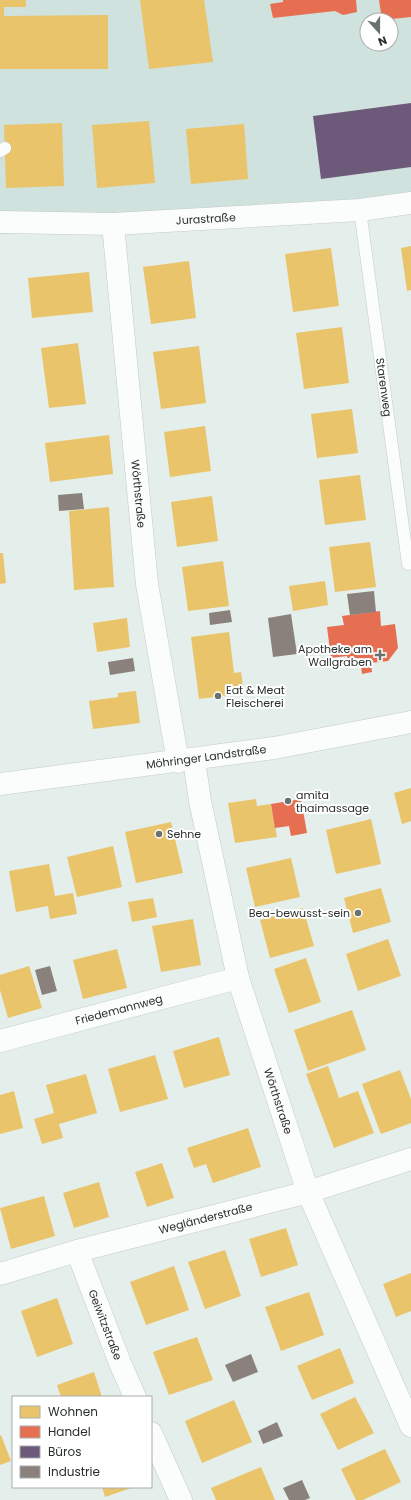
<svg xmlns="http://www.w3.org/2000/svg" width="411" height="1500" viewBox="0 0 411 1500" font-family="Poppins,sans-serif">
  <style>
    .built { fill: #cfe2dd; fill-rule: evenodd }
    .homes { fill: #e9c46a }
    .shops { fill: #e76f51 }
    .offices { fill: #6d597a }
    .industry { fill: #8a817c }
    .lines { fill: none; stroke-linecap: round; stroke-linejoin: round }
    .service-casing { stroke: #c4cbc9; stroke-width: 13 }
    .minor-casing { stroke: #c4cbc9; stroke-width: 23 }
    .secondary-casing { stroke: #c4cbc9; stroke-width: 23 }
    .service { stroke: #fbfcfc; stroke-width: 12 }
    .minor { stroke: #fbfcfc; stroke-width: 22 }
    .secondary { stroke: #fbfcfc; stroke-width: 22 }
    .poi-dot { fill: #6a7270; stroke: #fff; stroke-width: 1.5 }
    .labels { text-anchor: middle; stroke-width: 4; stroke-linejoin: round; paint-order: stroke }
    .street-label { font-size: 11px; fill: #292f2d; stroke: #fff }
    .poi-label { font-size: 11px; fill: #292f2d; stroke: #fff; text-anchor: start }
  </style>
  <rect width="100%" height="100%" fill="#e4eeeb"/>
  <!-- built -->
  <path class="built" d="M 0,0 L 411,0 L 411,212 L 109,234 L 0,234 ZM 367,20 L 391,20 L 391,44 L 367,44 Z"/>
  <!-- homes -->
  <path class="homes" d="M 0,0 L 26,0 L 26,7 L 4,7 L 4,16 L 108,15 L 108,69 L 0,69 Z
    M 140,0 L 204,0 L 213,62 L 149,69 Z
    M 149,121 L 155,183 L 97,188 L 92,125 Z
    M 62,123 L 64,186 L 6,188 L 4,125 Z
    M 244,124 L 248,179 L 191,184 L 186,129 Z
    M 411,246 L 411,290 L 407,291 L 401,248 Z
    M 331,248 L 339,306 L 293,312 L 285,254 Z
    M 189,261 L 196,318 L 151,324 L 143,267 Z
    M 89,272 L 93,312 L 32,318 L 28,278 Z
    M 342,327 L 349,383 L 304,389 L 296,333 Z
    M 78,343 L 86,404 L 49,408 L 41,348 Z
    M 199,346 L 206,403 L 161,409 L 153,352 Z
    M 352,409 L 358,453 L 317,458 L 311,414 Z
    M 205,426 L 211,471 L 170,477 L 164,432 Z
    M 109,435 L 113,474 L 50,482 L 45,443 Z
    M 360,475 L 366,520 L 325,525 L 319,480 Z
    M 212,496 L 218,541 L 177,547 L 171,502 Z
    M 109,507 L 114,587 L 74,590 L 69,511 Z
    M 370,542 L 376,587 L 335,592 L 329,547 Z
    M 0,553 L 3,553 L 6,583 L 0,584 Z
    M 223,561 L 229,606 L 188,611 L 182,567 Z
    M 325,581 L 328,605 L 293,611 L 289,586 Z
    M 127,618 L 130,647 L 97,652 L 93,623 Z
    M 229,632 L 234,673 L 241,672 L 244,693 L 199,699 L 191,637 Z
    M 136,691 L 140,723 L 93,729 L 89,701 L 118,697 L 118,693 Z
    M 411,788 L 411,821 L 402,824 L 394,793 Z
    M 256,799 L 257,806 L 271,804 L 277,837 L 235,843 L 228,803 Z
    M 371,819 L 381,864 L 336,874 L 326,830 Z
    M 171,822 L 183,873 L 136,883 L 125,832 Z
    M 113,846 L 122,887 L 77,897 L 67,857 Z
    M 291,858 L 300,897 L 255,907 L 246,868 Z
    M 49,864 L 55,896 L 73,893 L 77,914 L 50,919 L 48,906 L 16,912 L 9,871 Z
    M 381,888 L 391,922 L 353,933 L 344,898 Z
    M 153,898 L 157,917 L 132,922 L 128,902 Z
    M 303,908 L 314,946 L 270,958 L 260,920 Z
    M 193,919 L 201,965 L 161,972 L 152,926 Z
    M 388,939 L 401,976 L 358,991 L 346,954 Z
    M 117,949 L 127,988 L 83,999 L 73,960 Z
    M 306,958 L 321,1002 L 289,1013 L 274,969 Z
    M 29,966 L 42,1008 L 8,1018 L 0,990 L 0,975 Z
    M 352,1010 L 366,1050 L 308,1071 L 294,1030 Z
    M 219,1037 L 230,1075 L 184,1088 L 173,1051 Z
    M 155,1055 L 168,1099 L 120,1112 L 108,1069 Z
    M 328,1066 L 339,1098 L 358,1091 L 374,1133 L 334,1148 L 306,1074 Z
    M 400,1070 L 411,1099 L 411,1123 L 381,1134 L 362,1084 Z
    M 86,1074 L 97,1113 L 59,1124 L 63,1138 L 42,1144 L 34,1119 L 54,1113 L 46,1085 Z
    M 14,1091 L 23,1128 L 0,1134 L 0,1095 Z
    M 248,1128 L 261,1167 L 213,1183 L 206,1164 L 194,1168 L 187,1148 Z
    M 162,1163 L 174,1198 L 147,1207 L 135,1172 Z
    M 99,1182 L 109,1217 L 74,1228 L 63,1193 Z
    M 44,1196 L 55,1236 L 11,1249 L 0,1208 Z
    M 286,1228 L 298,1265 L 261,1277 L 249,1239 Z
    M 225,1250 L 241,1296 L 205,1309 L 188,1262 Z
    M 174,1266 L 189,1310 L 146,1325 L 130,1282 Z
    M 411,1273 L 411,1311 L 396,1317 L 383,1284 Z
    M 309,1292 L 324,1335 L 281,1351 L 265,1307 Z
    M 57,1298 L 73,1344 L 37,1357 L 21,1311 Z
    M 197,1337 L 213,1380 L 169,1395 L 153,1352 Z
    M 340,1348 L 354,1383 L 312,1400 L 297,1366 Z
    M 94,1372 L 102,1397 L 61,1397 L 57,1385 Z
    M 355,1397 L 374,1433 L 338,1450 L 320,1414 Z
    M 234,1400 L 252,1442 L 202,1463 L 185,1421 Z
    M 1,1435 L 11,1461 L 0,1465 L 0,1436 Z
    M 385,1449 L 401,1482 L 363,1500 L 356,1500 L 341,1469 Z
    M 261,1467 L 275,1500 L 216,1500 L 211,1488 Z
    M 102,1487 L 134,1487 L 105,1497 Z"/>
  <!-- shops -->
  <path class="shops" d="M 283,0 L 356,0 L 357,12 L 343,15 L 335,11 L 273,18 L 270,4 L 283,2 Z
    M 379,0 L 411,0 L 411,17 L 382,20 Z
    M 380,611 L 381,626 L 395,624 L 398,648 L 388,661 L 371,663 L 372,672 L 362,674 L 360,658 L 348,659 L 347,656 L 331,658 L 327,627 L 344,625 L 342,616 Z
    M 301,799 L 307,833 L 291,836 L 289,826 L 275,828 L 271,804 Z"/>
  <!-- offices -->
  <path class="offices" d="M 411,103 L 411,167 L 321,179 L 313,116 Z"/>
  <!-- industry -->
  <path class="industry" d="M 82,493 L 84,509 L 59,511 L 58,495 Z
    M 374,591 L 376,612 L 350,615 L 347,594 Z
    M 230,610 L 232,622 L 210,625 L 209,613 Z
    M 291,614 L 297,654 L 273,657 L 268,618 Z
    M 133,658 L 135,671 L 110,675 L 108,662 Z
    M 50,966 L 57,991 L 42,995 L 35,970 Z
    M 251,1354 L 258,1372 L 233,1382 L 225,1365 Z
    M 277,1422 L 283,1436 L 263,1444 L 258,1431 Z
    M 302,1480 L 310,1498 L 305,1500 L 289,1500 L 283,1488 Z"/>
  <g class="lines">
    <!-- service casing -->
    <g class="service-casing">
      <g id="service">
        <path d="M 0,151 L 5,148"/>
        <path id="s1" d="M 360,210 L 408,564"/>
      </g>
    </g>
    <!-- minor casing -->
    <g class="minor-casing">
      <g id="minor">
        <path id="s2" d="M 0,222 L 113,224 L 360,210 L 411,203"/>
        <path id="s3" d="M 113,224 L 147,584 L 178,762"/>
        <path id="s4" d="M 194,760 L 200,801 L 238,978 L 308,1192 L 411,1426"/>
        <path id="s5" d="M 0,1041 L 238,978"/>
        <path id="s6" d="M 77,1251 L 120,1363 L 135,1397"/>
        <path id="s7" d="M 0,1274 L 77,1251 L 308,1192 L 411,1159"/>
        <path d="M 151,1433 L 181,1500"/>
      </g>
    </g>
    <!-- secondary casing -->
    <g class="secondary-casing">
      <g id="secondary">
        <path id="s8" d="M 0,784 L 274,748 L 411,722"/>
      </g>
    </g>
    <!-- service -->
    <use href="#service" class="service"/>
    <!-- minor -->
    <use href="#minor" class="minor"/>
    <!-- secondary -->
    <use href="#secondary" class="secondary"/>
  </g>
  <!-- markers -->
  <g class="poi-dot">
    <path d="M378 649h4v4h4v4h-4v4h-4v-4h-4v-4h4z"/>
    <circle cx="218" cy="696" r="4"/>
    <circle cx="288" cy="801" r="4"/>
    <circle cx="159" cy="834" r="4"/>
    <circle cx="358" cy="913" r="4"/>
  </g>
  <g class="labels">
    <!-- street labels -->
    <g class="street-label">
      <text dy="4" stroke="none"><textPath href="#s2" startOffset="206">Jurastraße</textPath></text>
      <text dy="4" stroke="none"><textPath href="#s1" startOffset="179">Starenweg</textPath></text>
      <text dy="4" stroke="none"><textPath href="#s3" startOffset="271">Wörthstraße</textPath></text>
      <text dy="4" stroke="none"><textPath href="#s8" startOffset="208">Möhringer Landstraße</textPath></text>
      <text dy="4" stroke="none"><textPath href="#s5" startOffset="123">Friedemannweg</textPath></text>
      <text dy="4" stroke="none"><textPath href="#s4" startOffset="352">Wörthstraße</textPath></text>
      <text dy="4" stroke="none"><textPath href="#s7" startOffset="213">Wegländerstraße</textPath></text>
      <text dy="4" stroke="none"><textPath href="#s6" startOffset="79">Geiwitzstraße</textPath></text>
    </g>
    <!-- poi labels -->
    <g class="poi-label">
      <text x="372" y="653" text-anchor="end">Apotheke am<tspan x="372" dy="13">Wallgraben</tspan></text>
      <text x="226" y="694">Eat &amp; Meat<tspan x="226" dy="13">Fleischerei</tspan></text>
      <text x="296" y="799">amita<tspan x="296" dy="13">thaimassage</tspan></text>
      <text x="167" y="838">Sehne</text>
      <text x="350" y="917" text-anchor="end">Bea-bewusst-sein</text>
    </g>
  </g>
  <!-- legend -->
  <rect x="12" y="1396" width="140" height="92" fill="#ffffff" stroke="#a9acab"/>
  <rect x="20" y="1406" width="20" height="12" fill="#e9c46a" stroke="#a9acab"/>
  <text x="48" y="1416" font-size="12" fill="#292f2d">Wohnen</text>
  <rect x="20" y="1426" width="20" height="12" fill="#e76f51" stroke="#a9acab"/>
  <text x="48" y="1436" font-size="12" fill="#292f2d">Handel</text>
  <rect x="20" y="1446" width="20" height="12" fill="#6d597a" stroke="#a9acab"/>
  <text x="48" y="1456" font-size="12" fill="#292f2d">Büros</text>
  <rect x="20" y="1466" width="20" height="12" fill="#8a817c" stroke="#a9acab"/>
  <text x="48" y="1476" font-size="12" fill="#292f2d">Industrie</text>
  <!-- north arrow -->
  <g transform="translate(379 32) rotate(159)"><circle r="19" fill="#ffffff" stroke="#a9acab"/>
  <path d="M0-3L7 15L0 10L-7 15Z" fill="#6a7270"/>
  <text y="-6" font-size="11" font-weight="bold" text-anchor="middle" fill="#292f2d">N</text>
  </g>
</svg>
